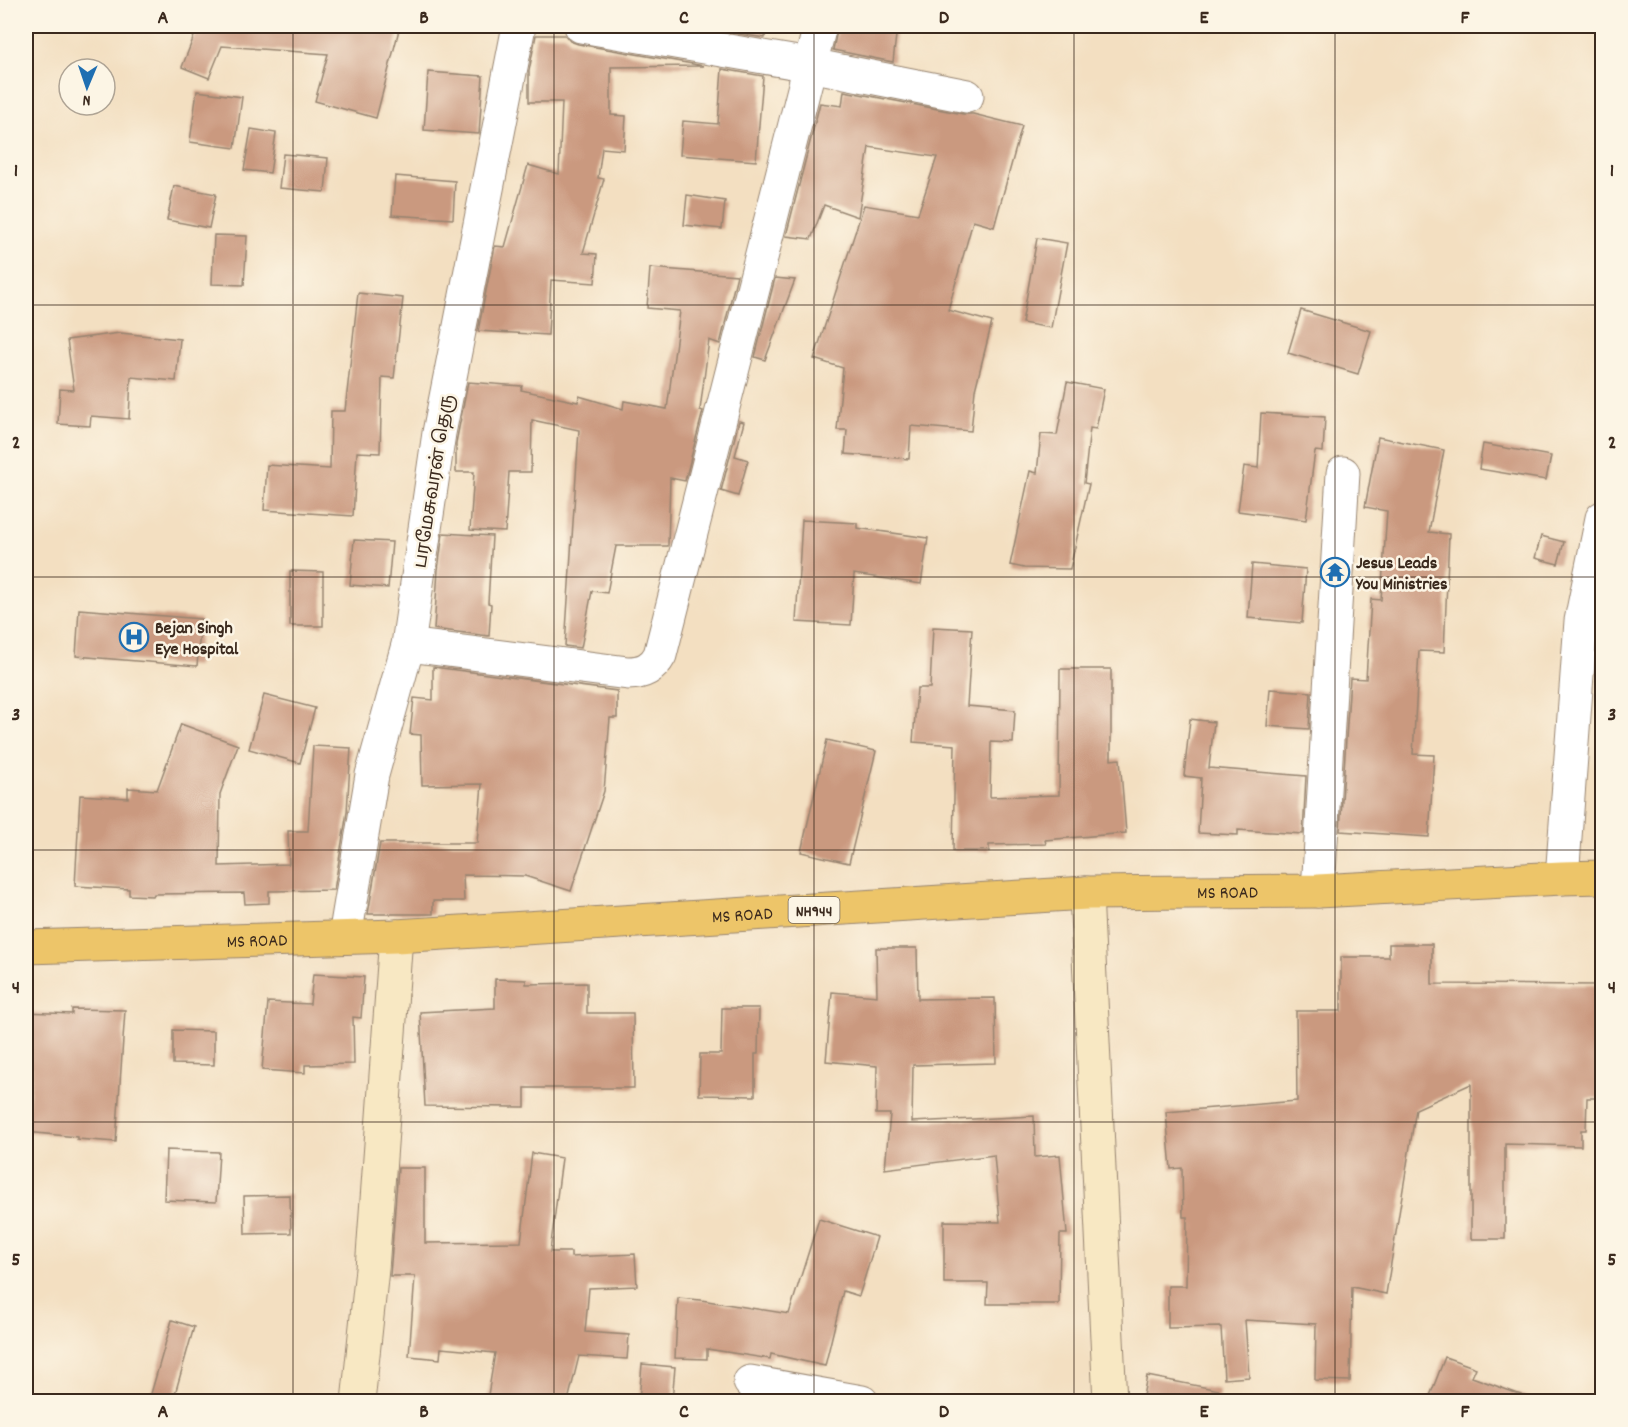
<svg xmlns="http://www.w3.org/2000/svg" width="1628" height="1427" viewBox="0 0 1628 1427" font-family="Dekko,'Noto Sans Tamil',sans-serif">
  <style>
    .building { fill: #ca997f }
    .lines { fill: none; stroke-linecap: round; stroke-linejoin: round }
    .street-casing { stroke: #978470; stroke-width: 35 }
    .secondary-casing { stroke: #978470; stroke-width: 35 }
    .highway-casing { stroke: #978470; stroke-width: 35 }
    .street { stroke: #fff; stroke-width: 33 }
    .secondary { stroke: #f8e8c3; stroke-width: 33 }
    .highway { stroke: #edc569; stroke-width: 33 }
    .grid { fill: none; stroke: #3b2a1e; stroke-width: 1.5; stroke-opacity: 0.55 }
    .labels { text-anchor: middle; stroke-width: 5; stroke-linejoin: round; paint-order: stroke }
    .shield { fill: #fcf5e5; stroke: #75675a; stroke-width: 1.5 }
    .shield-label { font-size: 16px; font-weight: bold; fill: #3b2a1e }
    .street-label { font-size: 18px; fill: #3b2a1e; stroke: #fcf5e5 }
    .poi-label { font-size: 18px; font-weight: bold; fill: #3b2a1e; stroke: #fcf5e5; text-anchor: start }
    .neatline { fill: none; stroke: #3b2a1e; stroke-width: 2 }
    .grid-label { font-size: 20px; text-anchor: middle; font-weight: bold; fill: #3b2a1e }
  </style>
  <rect width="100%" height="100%" fill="#fcf5e5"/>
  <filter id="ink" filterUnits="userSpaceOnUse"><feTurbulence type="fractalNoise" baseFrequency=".0167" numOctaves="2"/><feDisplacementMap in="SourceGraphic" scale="12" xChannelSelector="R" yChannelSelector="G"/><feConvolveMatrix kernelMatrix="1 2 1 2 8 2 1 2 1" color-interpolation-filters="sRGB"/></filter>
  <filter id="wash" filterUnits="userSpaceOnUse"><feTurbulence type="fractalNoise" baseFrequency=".008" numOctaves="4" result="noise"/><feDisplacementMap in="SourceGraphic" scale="24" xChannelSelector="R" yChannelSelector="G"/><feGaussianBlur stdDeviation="1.35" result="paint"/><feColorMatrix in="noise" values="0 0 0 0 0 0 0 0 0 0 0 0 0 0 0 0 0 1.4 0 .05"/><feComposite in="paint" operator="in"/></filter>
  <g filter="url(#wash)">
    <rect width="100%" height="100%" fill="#f3dfc1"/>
    <g id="blocks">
      <!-- building -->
      <path class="building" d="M 198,26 L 400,26 L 376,118 L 315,101 L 328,54 L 222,46 L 209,78 L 182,67 Z
        M 715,26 L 766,26 L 765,38 L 715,30 Z
        M 838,26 L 897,26 L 893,62 L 833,50 Z
        M 536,35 L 565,35 L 570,41 L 578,44 L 704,66 L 611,67 L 611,115 L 626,116 L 624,150 L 602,148 L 598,178 L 604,179 L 583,253 L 597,254 L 595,283 L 551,280 L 548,335 L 478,331 L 495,246 L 505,247 L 528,165 L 559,174 L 562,102 L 529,102 L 529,71 Z
        M 722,69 L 763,76 L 756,161 L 680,155 L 683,121 L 718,124 Z
        M 428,72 L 483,76 L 479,134 L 424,130 Z
        M 197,91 L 242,97 L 235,148 L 190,142 Z
        M 844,91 L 963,114 L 973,114 L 1022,126 L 994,227 L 973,221 L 948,310 L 992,322 L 975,390 L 971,431 L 911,426 L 909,459 L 845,454 L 847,430 L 837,430 L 843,368 L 814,359 L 864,205 L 918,214 L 937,157 L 869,147 L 858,217 L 824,205 L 811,239 L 786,236 L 820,103 L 842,106 Z
        M 251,129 L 276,133 L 270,173 L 244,170 Z
        M 283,154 L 328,158 L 325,192 L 279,188 Z
        M 395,176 L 455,181 L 453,219 L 392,215 Z
        M 174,186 L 216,194 L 209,228 L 167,220 Z
        M 687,195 L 725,201 L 722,229 L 684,225 Z
        M 214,235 L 247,236 L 244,285 L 212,284 Z
        M 1037,238 L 1067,243 L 1051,328 L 1022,323 Z
        M 650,268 L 737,275 L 720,344 L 709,340 L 700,410 L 703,411 L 685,481 L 670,478 L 668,546 L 616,546 L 607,593 L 592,591 L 581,648 L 565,646 L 579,430 L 532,420 L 531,472 L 509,472 L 505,532 L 470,530 L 474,472 L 456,472 L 456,443 L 468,382 L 522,386 L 521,390 L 578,402 L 579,396 L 623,409 L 624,401 L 667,409 L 680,311 L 647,308 Z
        M 775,278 L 795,280 L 765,360 L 755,357 Z
        M 358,293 L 403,298 L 394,378 L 382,377 L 380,453 L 357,452 L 353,516 L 264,510 L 267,465 L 330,469 L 331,411 L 345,411 Z
        M 1301,310 L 1371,331 L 1358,374 L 1288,353 Z
        M 120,333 L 180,339 L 176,381 L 131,377 L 129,419 L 91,416 L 90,426 L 58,424 L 60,389 L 74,390 L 67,340 Z
        M 1067,382 L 1104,389 L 1096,429 L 1090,428 L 1084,483 L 1089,484 L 1070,569 L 1024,568 L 1010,565 L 1030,471 L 1037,473 L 1041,434 L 1057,435 Z
        M 1261,413 L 1325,417 L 1323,452 L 1315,451 L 1306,520 L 1238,511 L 1244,466 L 1258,468 Z
        M 739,421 L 744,422 L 735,456 L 748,460 L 738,496 L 721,491 Z
        M 1378,437 L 1444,450 L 1429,532 L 1449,534 L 1444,652 L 1419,651 L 1413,754 L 1434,755 L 1429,837 L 1340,831 L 1350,678 L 1366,679 L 1371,599 L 1381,600 L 1387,511 L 1365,507 Z
        M 1483,444 L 1551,456 L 1546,480 L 1479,469 Z
        M 802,520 L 857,523 L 857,528 L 928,538 L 921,584 L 854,574 L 851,625 L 796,622 Z
        M 443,533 L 492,536 L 488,603 L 491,604 L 489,636 L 434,629 L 438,570 Z
        M 1541,536 L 1564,542 L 1558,564 L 1535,558 Z
        M 354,540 L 392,542 L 388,588 L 350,585 Z
        M 1252,564 L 1306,569 L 1302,623 L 1248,618 Z
        M 290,571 L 323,572 L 323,626 L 290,626 Z
        M 79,609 L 201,619 L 197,666 L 76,656 Z
        M 933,627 L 972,629 L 967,706 L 1015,710 L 1013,743 L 991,742 L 990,797 L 1059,795 L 1060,669 L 1111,669 L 1111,760 L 1120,759 L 1126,833 L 1045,840 L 1046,844 L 989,845 L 989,851 L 953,851 L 955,745 L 913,742 L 917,688 L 930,688 Z
        M 433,667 L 617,691 L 617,718 L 610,718 L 604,791 L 571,891 L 525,876 L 463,875 L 464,901 L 433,901 L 433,914 L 368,914 L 380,843 L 477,843 L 482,784 L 422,785 L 421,735 L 410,734 L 414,698 L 433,700 Z
        M 1270,689 L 1311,692 L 1309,729 L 1267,726 Z
        M 264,695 L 315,708 L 300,763 L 249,749 Z
        M 1190,719 L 1214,722 L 1209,768 L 1306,776 L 1303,834 L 1238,830 L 1238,835 L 1198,833 L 1201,778 L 1184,776 Z
        M 181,724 L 238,745 L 220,794 L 219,866 L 289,864 L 288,831 L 308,831 L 313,746 L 351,748 L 347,812 L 334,890 L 269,891 L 269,903 L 245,904 L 244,893 L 154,894 L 153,896 L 129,895 L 129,889 L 75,886 L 80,795 L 128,798 L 128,788 L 157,790 Z
        M 827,740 L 876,751 L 849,863 L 801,852 Z
        M 1389,944 L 1432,944 L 1432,984 L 1602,985 L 1602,1098 L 1587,1098 L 1586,1130 L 1581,1130 L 1581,1146 L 1505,1144 L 1505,1239 L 1471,1239 L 1471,1084 L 1416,1109 L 1386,1294 L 1352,1287 L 1350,1381 L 1315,1380 L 1316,1324 L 1245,1320 L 1249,1377 L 1224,1379 L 1221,1327 L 1168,1328 L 1168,1286 L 1186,1286 L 1187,1217 L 1183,1217 L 1182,1168 L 1171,1169 L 1166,1112 L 1297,1101 L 1296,1011 L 1341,1011 L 1341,957 L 1389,957 Z
        M 876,948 L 917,948 L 918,999 L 995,998 L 996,1063 L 913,1065 L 912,1122 L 1034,1116 L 1035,1157 L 1060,1155 L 1067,1234 L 1060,1234 L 1059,1304 L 987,1304 L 988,1283 L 944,1283 L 944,1221 L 1000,1222 L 994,1155 L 885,1169 L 890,1114 L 876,1114 L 877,1066 L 826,1061 L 832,992 L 877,996 Z
        M 313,974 L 364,977 L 361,1018 L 353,1017 L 354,1064 L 305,1065 L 305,1073 L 262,1070 L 268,1002 L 310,1004 Z
        M 495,979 L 526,980 L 526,984 L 587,983 L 587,1013 L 633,1013 L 634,1088 L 525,1088 L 525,1107 L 425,1106 L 420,1012 L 495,1008 Z
        M 722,1008 L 759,1008 L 758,1054 L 755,1054 L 755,1096 L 699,1095 L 700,1054 L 721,1054 Z
        M 72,1009 L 125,1010 L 116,1142 L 77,1139 L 77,1137 L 26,1132 L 32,1067 L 26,1066 L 26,1012 L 72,1014 Z
        M 173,1030 L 214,1031 L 214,1065 L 173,1064 Z
        M 166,1150 L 219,1152 L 216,1202 L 164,1200 Z
        M 532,1153 L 562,1158 L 550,1252 L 571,1252 L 571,1257 L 635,1254 L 637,1286 L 589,1288 L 585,1332 L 629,1335 L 627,1359 L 579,1356 L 568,1401 L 487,1401 L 495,1353 L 441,1348 L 440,1359 L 409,1356 L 415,1276 L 390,1276 L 398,1168 L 425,1168 L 425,1243 L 521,1242 Z
        M 290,1195 L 291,1233 L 245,1234 L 244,1196 Z
        M 819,1219 L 877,1237 L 859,1296 L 843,1291 L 825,1366 L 771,1354 L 770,1359 L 707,1349 L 707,1359 L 675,1358 L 678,1298 L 701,1300 L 789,1314 Z
        M 172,1320 L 194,1327 L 173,1401 L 149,1401 Z
        M 1445,1357 L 1476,1368 L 1472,1377 L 1532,1399 L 1531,1401 L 1428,1401 Z
        M 642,1364 L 675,1367 L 672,1401 L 639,1401 Z
        M 1147,1376 L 1219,1390 L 1218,1401 L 1142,1401 Z"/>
    </g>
  </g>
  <g filter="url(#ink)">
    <use href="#blocks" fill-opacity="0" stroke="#978470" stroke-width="1.5"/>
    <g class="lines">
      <!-- street casing -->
      <g class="street-casing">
        <path id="street" d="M 581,26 L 810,65 L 967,96
          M 408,645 L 628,673 C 643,673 653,668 660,655 L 820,26
          M 1562,878 L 1581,621 L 1602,518
          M 1318,891 L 1343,473
          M 345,937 L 372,775 L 408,645 L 439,433 L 519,26
          M 750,1382 L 862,1402"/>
      </g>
      <!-- secondary casing -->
      <g class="secondary-casing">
        <path id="secondary" d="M 1086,893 L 1110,1402
          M 358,1402 L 372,1269 L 396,936"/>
      </g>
      <!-- highway casing -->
      <g class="highway-casing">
        <g id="highway">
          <path id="s1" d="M 26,947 L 396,936 L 1086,893 L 1318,891 L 1562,878 L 1602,877"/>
        </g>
      </g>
      <!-- street -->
      <use href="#street" class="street"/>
      <!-- secondary -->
      <use href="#secondary" class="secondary"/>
      <!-- highway -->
      <use href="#highway" class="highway"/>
    </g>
  </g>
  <!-- grid -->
  <path class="grid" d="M 293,26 L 293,1402M 554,26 L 554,1402M 814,26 L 814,1402M 1074,26 L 1074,1402M 1335,26 L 1335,1402M 26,305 L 1602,305M 26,577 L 1602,577M 26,850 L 1602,850M 26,1122 L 1602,1122"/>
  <!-- icons -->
  <defs>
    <g id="temple-ring" transform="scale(1.5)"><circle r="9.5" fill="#fcf5e5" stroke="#1f6fb2" stroke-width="1.5"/><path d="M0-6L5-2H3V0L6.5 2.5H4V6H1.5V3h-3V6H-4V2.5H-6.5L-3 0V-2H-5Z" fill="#1f6fb2"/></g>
    <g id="hospital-ring" transform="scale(1.5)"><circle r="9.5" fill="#fcf5e5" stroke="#1f6fb2" stroke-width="1.5"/><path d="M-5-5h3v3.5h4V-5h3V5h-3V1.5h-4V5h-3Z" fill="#1f6fb2"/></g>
  </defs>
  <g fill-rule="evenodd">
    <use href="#temple-ring" x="1335" y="572"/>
    <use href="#hospital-ring" x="134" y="637"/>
  </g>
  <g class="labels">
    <!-- shield labels -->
    <rect class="shield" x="788.5" y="897" width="51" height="26" rx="4.5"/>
    <g class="shield-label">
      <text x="814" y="916">NH944</text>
    </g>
    <!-- street labels -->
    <g class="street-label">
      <text transform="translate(433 481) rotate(-81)" y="6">பரமேசுவரன் தெரு</text>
      <text dy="6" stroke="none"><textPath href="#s1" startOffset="1203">MS ROAD</textPath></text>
      <text dy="6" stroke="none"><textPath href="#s1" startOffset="717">MS ROAD</textPath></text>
      <text dy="6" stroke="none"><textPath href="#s1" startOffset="231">MS ROAD</textPath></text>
    </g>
    <!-- poi labels -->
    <g class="poi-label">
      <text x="1356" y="568">Jesus Leads<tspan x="1356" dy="21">You Ministries</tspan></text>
      <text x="155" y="633">Bejan Singh<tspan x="155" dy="21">Eye Hospital</tspan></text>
    </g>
  </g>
  <!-- margin -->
  <rect width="1628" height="1427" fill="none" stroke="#fcf5e5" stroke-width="66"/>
  <!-- north arrow -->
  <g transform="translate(87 87) rotate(182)"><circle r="28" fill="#fcf5e5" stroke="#afa495" stroke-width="1.5"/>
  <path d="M0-4.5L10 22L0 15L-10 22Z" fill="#1f6fb2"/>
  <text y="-9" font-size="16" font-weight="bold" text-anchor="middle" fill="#3b2a1e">N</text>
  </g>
  <rect x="33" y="33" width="1562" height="1361" class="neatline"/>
  <g class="grid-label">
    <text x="163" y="23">A</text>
    <text x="424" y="23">B</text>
    <text x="684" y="23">C</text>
    <text x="944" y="23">D</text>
    <text x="1204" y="23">E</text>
    <text x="1465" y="23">F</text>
    <text x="16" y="176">1</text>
    <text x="1612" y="176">1</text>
    <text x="16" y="448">2</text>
    <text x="1612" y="448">2</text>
    <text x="16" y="720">3</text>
    <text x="1612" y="720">3</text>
    <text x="16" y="993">4</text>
    <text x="1612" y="993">4</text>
    <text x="16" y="1265">5</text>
    <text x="1612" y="1265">5</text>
    <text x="163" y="1417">A</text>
    <text x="424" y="1417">B</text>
    <text x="684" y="1417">C</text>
    <text x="944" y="1417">D</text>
    <text x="1204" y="1417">E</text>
    <text x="1465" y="1417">F</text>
  </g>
</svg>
